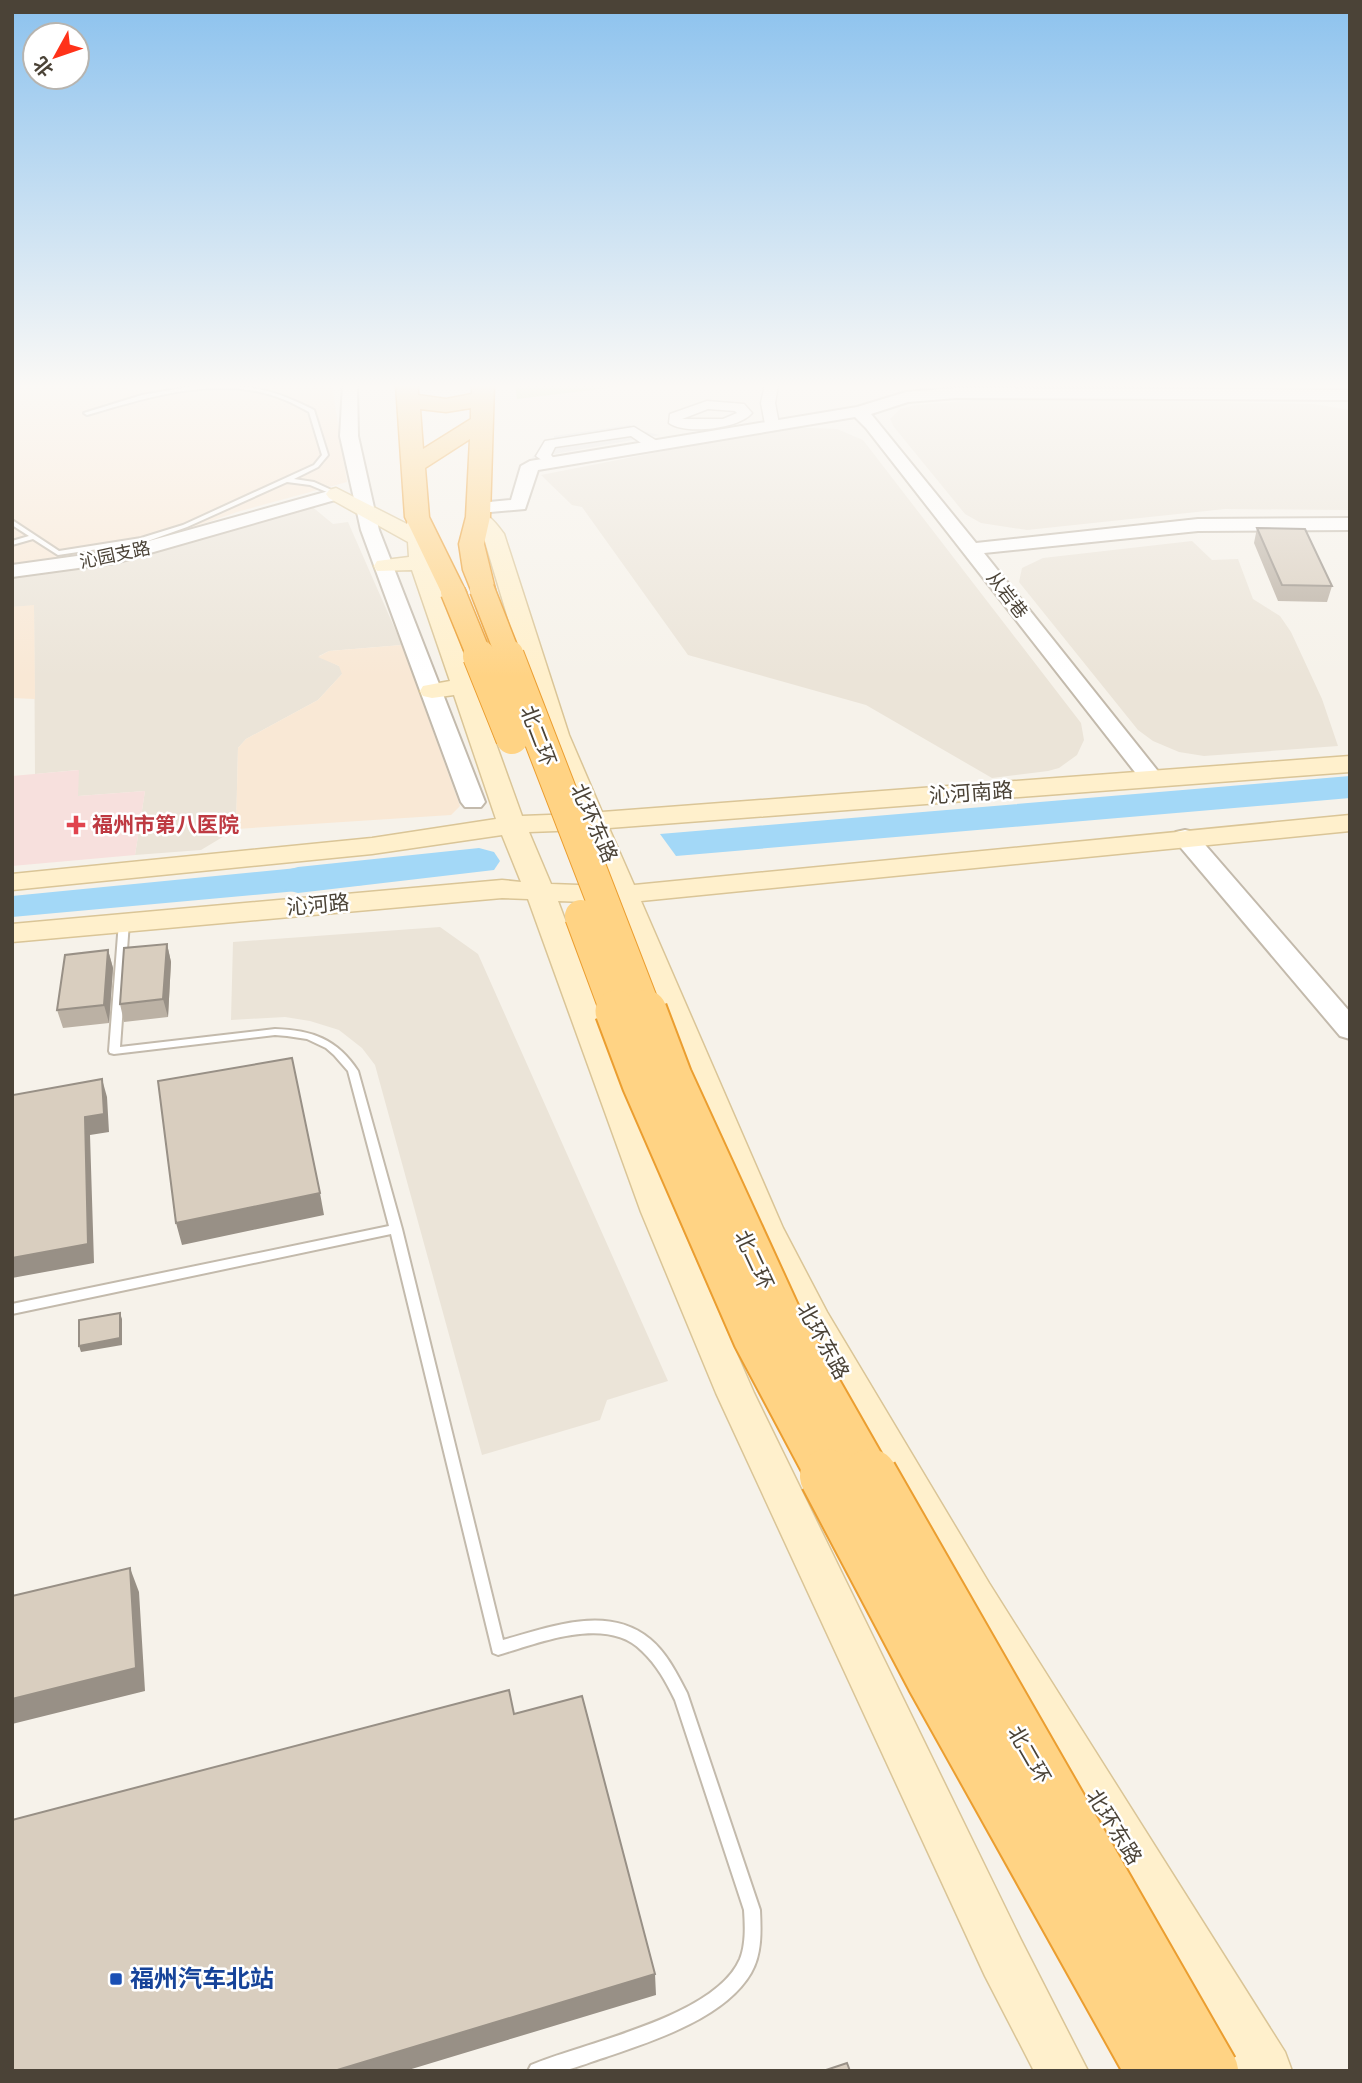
<svg xmlns="http://www.w3.org/2000/svg" width="1362" height="2083" viewBox="0 0 1362 2083" font-family="'Alegreya Sans','Noto Sans SC',sans-serif">
  <style>
    .residential { fill: #ebe4d8 }
    .commercial { fill: #f9e8d5 }
    .medical { fill: #f7e0dd }
    .green { fill: #d4edb0 }
    .parking { fill: #e8e5e2 }
    .water { fill: #a3d8f7 }
    .lines { fill: none; stroke-linecap: round; stroke-linejoin: round }
    .river { fill: #a3d8f7; fill-rule: evenodd }
    .service-casing { stroke: #c3baac; stroke-width: 4 }
    .minor-casing { stroke: #c3baac; stroke-width: 3 }
    .tertiary-casing { stroke: #c3baac; stroke-width: 4 }
    .secondary-casing { stroke: #dac597; stroke-width: 3 }
    .trunk-casing { stroke: #eb9e30; stroke-width: 3 }
    .service { fill: #fff; fill-rule: evenodd }
    .minor { fill: #fff; fill-rule: evenodd }
    .tertiary { fill: #fff; fill-rule: evenodd }
    .secondary { fill: #fff0cc; fill-rule: evenodd }
    .trunk { fill: #ffd384; fill-rule: evenodd }
    .trunk-bridge-far3-casing { stroke: #eb9e30; stroke-width: 27; stroke-linecap: butt }
    .trunk-bridge-far2-casing { stroke: #eb9e30; stroke-width: 34; stroke-linecap: butt }
    .trunk-bridge-far1-casing { stroke: #eb9e30; stroke-width: 45; stroke-linecap: butt }
    .trunk-bridge-casing { stroke: #eb9e30; stroke-width: 58; stroke-linecap: butt }
    .trunk-bridge-far3 { stroke: #ffd384; stroke-width: 24 }
    .trunk-bridge-far2 { stroke: #ffd384; stroke-width: 32 }
    .trunk-bridge-far1 { stroke: #ffd384; stroke-width: 41 }
    .trunk-bridge { stroke: #ffd384; stroke-width: 54 }
    .wall { fill: #bbb1a4 }
    .shaded-wall { fill: #989086 }
    .building { fill: #d9cebf; stroke: #989086; stroke-width: 2 }
    .health-dot { fill: #e0444e; stroke: #fff; stroke-width: 2.5 }
    .transit-dot { fill: #1a4fb4; stroke: #fff; stroke-width: 2.5 }
    .labels { text-anchor: middle; stroke-width: 5; stroke-linejoin: round; paint-order: stroke }
    .far-street-label { font-size: 18px; fill: #4b4337; stroke: #fff }
    .street-label { font-size: 21px; fill: #4b4337; stroke: #fff }
    .health-label { font-size: 21px; font-weight: bold; fill: #be3a42; stroke: #fff; text-anchor: start }
    .near-transit-label { font-size: 24px; font-weight: bold; fill: #164399; stroke: #fff; text-anchor: start }
  </style>
  <rect width="100%" height="100%" fill="#f6f2ea"/>
  <!-- residential -->
  <path class="residential" d="M 1002,398 L 1314,404 L 1350,410 L 1350,510 L 1225,509 L 1027,530 L 981,523 L 965,514 L 894,427 L 890,419 L 900,409 L 916,405 Z
    M 786,427 L 837,429 L 863,440 L 1081,723 L 1084,740 L 1077,755 L 1059,768 L 1048,771 L 992,778 L 866,705 L 688,655 L 582,507 L 572,505 L 541,475 Z
    M 310,505 L 333,524 L 348,522 L 402,645 L 329,651 L 319,656 L 339,666 L 343,669 L 342,674 L 318,700 L 246,739 L 238,748 L 236,829 L 201,850 L 135,855 L 145,791 L 78,796 L 78,770 L 35,774 L 34,606 L 12,607 L 12,574 Z
    M 1192,541 L 1212,560 L 1238,559 L 1253,599 L 1280,616 L 1291,632 L 1322,699 L 1338,746 L 1204,756 L 1179,752 L 1153,741 L 1138,730 L 1019,582 L 1022,568 L 1043,558 Z
    M 440,927 L 478,954 L 668,1381 L 607,1400 L 600,1420 L 482,1455 L 375,1065 L 362,1048 L 339,1030 L 310,1021 L 285,1017 L 231,1020 L 233,942 Z"/>
  <!-- commercial -->
  <path class="commercial" d="M 12,385 L 120,385 L 132,391 L 236,385 L 332,385 L 347,482 L 237,512 L 139,546 L 75,558 L 12,564 Z
    M 34,605 L 35,699 L 12,698 L 12,607 Z
    M 402,645 L 460,806 L 451,815 L 236,829 L 238,748 L 246,739 L 318,700 L 342,674 L 339,666 L 318,657 L 329,651 Z"/>
  <!-- medical -->
  <path class="medical" d="M 79,770 L 78,796 L 145,791 L 135,855 L 12,866 L 12,776 Z"/>
  <!-- green -->
  <path class="green" d="M 515,385 L 613,385 L 617,387 L 517,399 Z"/>
  <!-- parking -->
  <path class="parking" d="M 630,425 L 638,430 L 660,435 L 532,458 L 546,441 L 554,440 L 554,436 Z"/>
  <!-- water -->
  <path class="water" d="M 1350,776 L 1350,798 L 676,856 L 660,834 Z
    M 358,862 L 363,885 L 12,917 L 12,896 Z"/>
  <g class="lines">
    <!-- river -->
    <path class="river" d="M 479,848 L 494,852 L 500,861 L 494,870 L 298,893 L 283,889 L 277,880 L 283,871 L 298,867 Z"/>
    <!-- service casing -->
    <g class="service-casing">
      <path id="service" d="M 200,385 C 248,385 271,388 314,410 L 328,455 L 318,467 L 294,479 L 314,482 L 338,493 L 338,495 L 334,495 L 310,485 L 287,482 L 187,527 L 145,542 L 58,555 L 33,539 L 12,545 L 12,541 L 29,536 L 12,525 L 12,520 L 59,551 L 141,538 L 183,525 L 314,465 L 322,455 L 309,412 C 301,408 293,403 285,400 C 222,373 149,397 87,415 L 84,413 L 142,395 Z
        M 124,919 L 129,922 L 120,1047 L 275,1029 C 312,1030 337,1039 358,1071 L 402,1229 L 503,1640 C 550,1627 608,1604 650,1639 C 667,1653 677,1674 687,1693 L 760,1910 C 761,1931 762,1954 751,1973 C 725,2018 653,2041 606,2057 C 593,2061 579,2067 566,2070 C 554,2073 540,2071 528,2071 L 531,2065 C 586,2042 715,2017 740,1959 C 746,1944 745,1925 744,1910 L 675,1700 C 666,1682 657,1665 642,1651 C 607,1615 539,1643 498,1655 L 493,1653 L 391,1234 L 12,1314 L 12,1304 L 389,1226 L 348,1071 L 334,1055 L 326,1048 L 307,1039 L 287,1036 L 275,1035 L 114,1054 L 110,1053 L 109,1051 L 119,922 Z"/>
    </g>
    <!-- minor casing -->
    <g class="minor-casing">
      <path id="minor" d="M 765,385 L 778,385 L 775,403 L 779,424 L 772,428 L 765,424 L 761,403 Z
        M 707,401 L 744,404 L 752,413 C 739,429 685,435 669,423 L 670,414 ZM 708,409 L 735,411 L 737,413 L 723,419 L 682,419 Z
        M 634,427 L 657,441 L 657,447 L 647,447 L 631,436 L 555,447 L 551,455 L 557,462 L 550,466 L 536,456 L 545,441 Z"/>
    </g>
    <!-- tertiary casing -->
    <g class="tertiary-casing">
      <path id="tertiary" d="M 343,385 L 355,385 L 357,388 L 358,436 L 379,530 L 485,802 L 481,807 L 465,807 L 461,802 L 361,530 L 340,436 Z
        M 956,388 L 1350,390 L 1350,400 L 956,398 L 908,402 L 871,414 L 976,543 L 1198,519 L 1350,518 L 1350,530 L 1198,531 L 984,553 L 1161,775 L 1165,780 L 1161,785 L 1145,785 L 866,428 L 855,417 L 538,470 L 525,509 L 479,513 L 470,508 L 479,503 L 511,500 L 521,466 L 530,461 L 857,407 L 906,392 Z
        M 336,489 L 345,494 L 342,498 L 115,563 L 12,577 L 12,565 L 113,551 Z
        M 1185,830 L 1194,832 L 1350,1012 L 1350,1039 L 1340,1036 L 1176,842 L 1173,837 L 1176,832 Z"/>
    </g>
    <!-- secondary casing -->
    <g class="secondary-casing">
      <path id="secondary" d="M 336,488 L 407,524 L 410,513 L 424,513 L 427,517 L 431,563 L 522,816 L 576,814 L 543,735 L 483,535 L 468,517 L 471,513 C 486,509 495,522 504,534 L 569,735 L 602,812 L 1350,756 L 1350,772 L 609,828 L 634,885 L 1350,815 L 1350,831 L 641,901 L 783,1228 L 827,1312 L 989,1583 L 1285,2052 L 1292,2071 L 1236,2071 L 959,1611 L 795,1322 L 747,1228 L 613,903 L 558,901 L 675,1212 L 754,1393 L 1021,1940 L 1088,2071 L 1034,2071 L 985,1976 L 716,1393 L 641,1212 L 528,899 L 502,898 L 12,942 L 12,924 L 502,880 L 521,882 L 502,835 L 372,854 L 12,890 L 12,874 L 372,838 L 496,819 L 454,695 L 432,698 L 423,696 L 420,691 L 423,686 L 450,681 L 412,570 L 377,571 L 374,566 L 377,561 L 409,557 L 408,542 L 329,498 L 326,494 L 329,490 ZM 583,830 L 606,886 L 551,884 L 529,832 Z"/>
    </g>
    <!-- trunk casing -->
    <g class="trunk-casing">
      <path id="trunk" d="M 396,385 L 418,385 L 418,395 L 446,399 L 472,394 L 472,385 L 494,385 L 490,517 L 484,544 L 495,589 L 491,595 L 482,597 L 473,595 L 463,570 L 459,544 L 466,517 L 470,439 L 425,468 L 429,517 L 466,592 L 462,598 L 453,600 L 444,598 L 405,517 ZM 471,408 L 471,419 L 423,449 L 420,409 L 446,412 Z"/>
    </g>
    <!-- service -->
    <use href="#service" class="service"/>
    <!-- minor -->
    <use href="#minor" class="minor"/>
    <!-- tertiary -->
    <use href="#tertiary" class="tertiary"/>
    <!-- secondary -->
    <use href="#secondary" class="secondary"/>
    <!-- trunk -->
    <use href="#trunk" class="trunk"/>
    <!-- trunk-bridge-far3 casing -->
    <g class="trunk-bridge-far3-casing">
      <path id="trunk-bridge-far3" d="M 482,589 L 509,658
        M 453,592 L 480,658"/>
    </g>
    <!-- trunk-bridge-far2 casing -->
    <g class="trunk-bridge-far2-casing">
      <path id="trunk-bridge-far2" d="M 479,656 L 512,738
        M 508,656 L 646,1013
        M 581,916 L 617,1013"/>
    </g>
    <!-- trunk-bridge-far1 casing -->
    <g class="trunk-bridge-far1-casing">
      <path id="trunk-bridge-far1" d="M 616,1011 L 643,1083 L 754,1338 L 828,1477
        M 646,1011 L 671,1077 L 786,1328 L 871,1477"/>
    </g>
    <!-- trunk-bridge casing -->
    <g class="trunk-bridge-casing">
      <path id="trunk-bridge" d="M 827,1476 L 933,1677 L 1153,2071
        M 870,1476 L 1211,2071"/>
    </g>
    <!-- trunk-bridge-far3 -->
    <use href="#trunk-bridge-far3" class="trunk-bridge-far3"/>
    <!-- trunk-bridge-far2 -->
    <use href="#trunk-bridge-far2" class="trunk-bridge-far2"/>
    <!-- trunk-bridge-far1 -->
    <use href="#trunk-bridge-far1" class="trunk-bridge-far1"/>
    <!-- trunk-bridge -->
    <use href="#trunk-bridge" class="trunk-bridge"/>
  </g>
  <!-- wall -->
  <path class="wall" d="M 1257,528 L 1332,586 L 1327,602 L 1278,601 L 1254,543 Z
    M 167,944 L 171,962 L 168,1017 L 124,1022 L 120,1004 Z
    M 108,950 L 113,968 L 109,1023 L 63,1028 L 57,1010 Z"/>
  <!-- shaded-wall -->
  <path class="shaded-wall" d="M 167,944 L 171,962 L 168,1017 L 163,999 Z
    M 108,950 L 113,968 L 109,1023 L 104,1005 Z
    M 102,1079 L 107,1097 L 109,1132 L 90,1135 L 94,1263 L 12,1278 L 12,1258 L 85,1117 Z
    M 320,1193 L 324,1215 L 182,1245 L 176,1223 Z
    M 120,1313 L 122,1319 L 122,1345 L 81,1352 L 79,1346 Z
    M 130,1568 L 139,1592 L 145,1691 L 12,1724 L 12,1699 Z
    M 655,1974 L 656,1995 L 405,2071 L 334,2071 Z"/>
  <!-- building -->
  <path class="building" d="M 1257,528 L 1305,529 L 1332,586 L 1282,585 Z
    M 167,944 L 163,999 L 120,1004 L 124,948 Z
    M 108,950 L 104,1005 L 57,1010 L 65,955 Z
    M 292,1058 L 320,1193 L 176,1223 L 158,1081 Z
    M 102,1079 L 104,1114 L 85,1117 L 88,1244 L 12,1258 L 13,1095 Z
    M 120,1313 L 120,1338 L 79,1346 L 79,1320 Z
    M 130,1568 L 136,1668 L 12,1699 L 12,1596 Z
    M 509,1690 L 514,1714 L 582,1696 L 655,1974 L 334,2071 L 12,2071 L 12,1820 Z
    M 847,2063 L 850,2071 L 823,2071 Z"/>
  <!-- sky -->
  <linearGradient id="sky" x2="0" y2="1"><stop stop-color="#8cc2ee"/><stop offset="0.57" stop-color="#fbf9f6"/><stop offset="1" stop-color="#fbf9f6" stop-opacity="0"/></linearGradient>
  <rect width="1362" height="677" fill="url(#sky)"/>
  <!-- markers -->
  <path class="health-dot" d="M72.5 814.5h7v7h7v7h-7v7h-7v-7h-7v-7h7z"/>
  <rect class="transit-dot" x="109" y="1972" width="14" height="14" rx="3.5"/>
  <g class="labels">
    <!-- far-street labels -->
    <g class="far-street-label">
      <text transform="translate(115 555) rotate(-12)" y="6">沁园支路</text>
      <text transform="translate(1007 595) rotate(52)" y="6">从岩巷</text>
    </g>
    <!-- street labels -->
    <g class="street-label">
      <text transform="translate(538 736) rotate(69)" y="7">北二环</text>
      <text transform="translate(971 793) rotate(-4)" y="7">沁河南路</text>
      <text transform="translate(594 823) rotate(66)" y="7">北环东路</text>
      <text transform="translate(318 905) rotate(-5)" y="7">沁河路</text>
      <text transform="translate(754 1260) rotate(65)" y="7">北二环</text>
      <text transform="translate(823 1341) rotate(61)" y="7">北环东路</text>
      <text transform="translate(1029 1755) rotate(60)" y="7">北二环</text>
      <text transform="translate(1114 1827) rotate(58)" y="7">北环东路</text>
    </g>
    <!-- health labels -->
    <g class="health-label">
      <text x="92" y="832">福州市第八医院</text>
    </g>
    <!-- near-transit labels -->
    <g class="near-transit-label">
      <text x="130" y="1987">福州汽车北站</text>
    </g>
  </g>
  <!-- border -->
  <rect width="1362" height="2083" fill="none" stroke="#4b4337" stroke-width="28"/>
  <!-- north arrow -->
  <g transform="translate(56 56) rotate(230)"><circle r="33" fill="#ffffff" stroke="#b7b4af" stroke-width="2"/>
  <path d="M0-5L12 26L0 18L-12 26Z" fill="#ff3219"/>
  <text y="-10" font-size="19" font-weight="bold" text-anchor="middle" fill="#4b4337">北</text>
  </g>
</svg>
